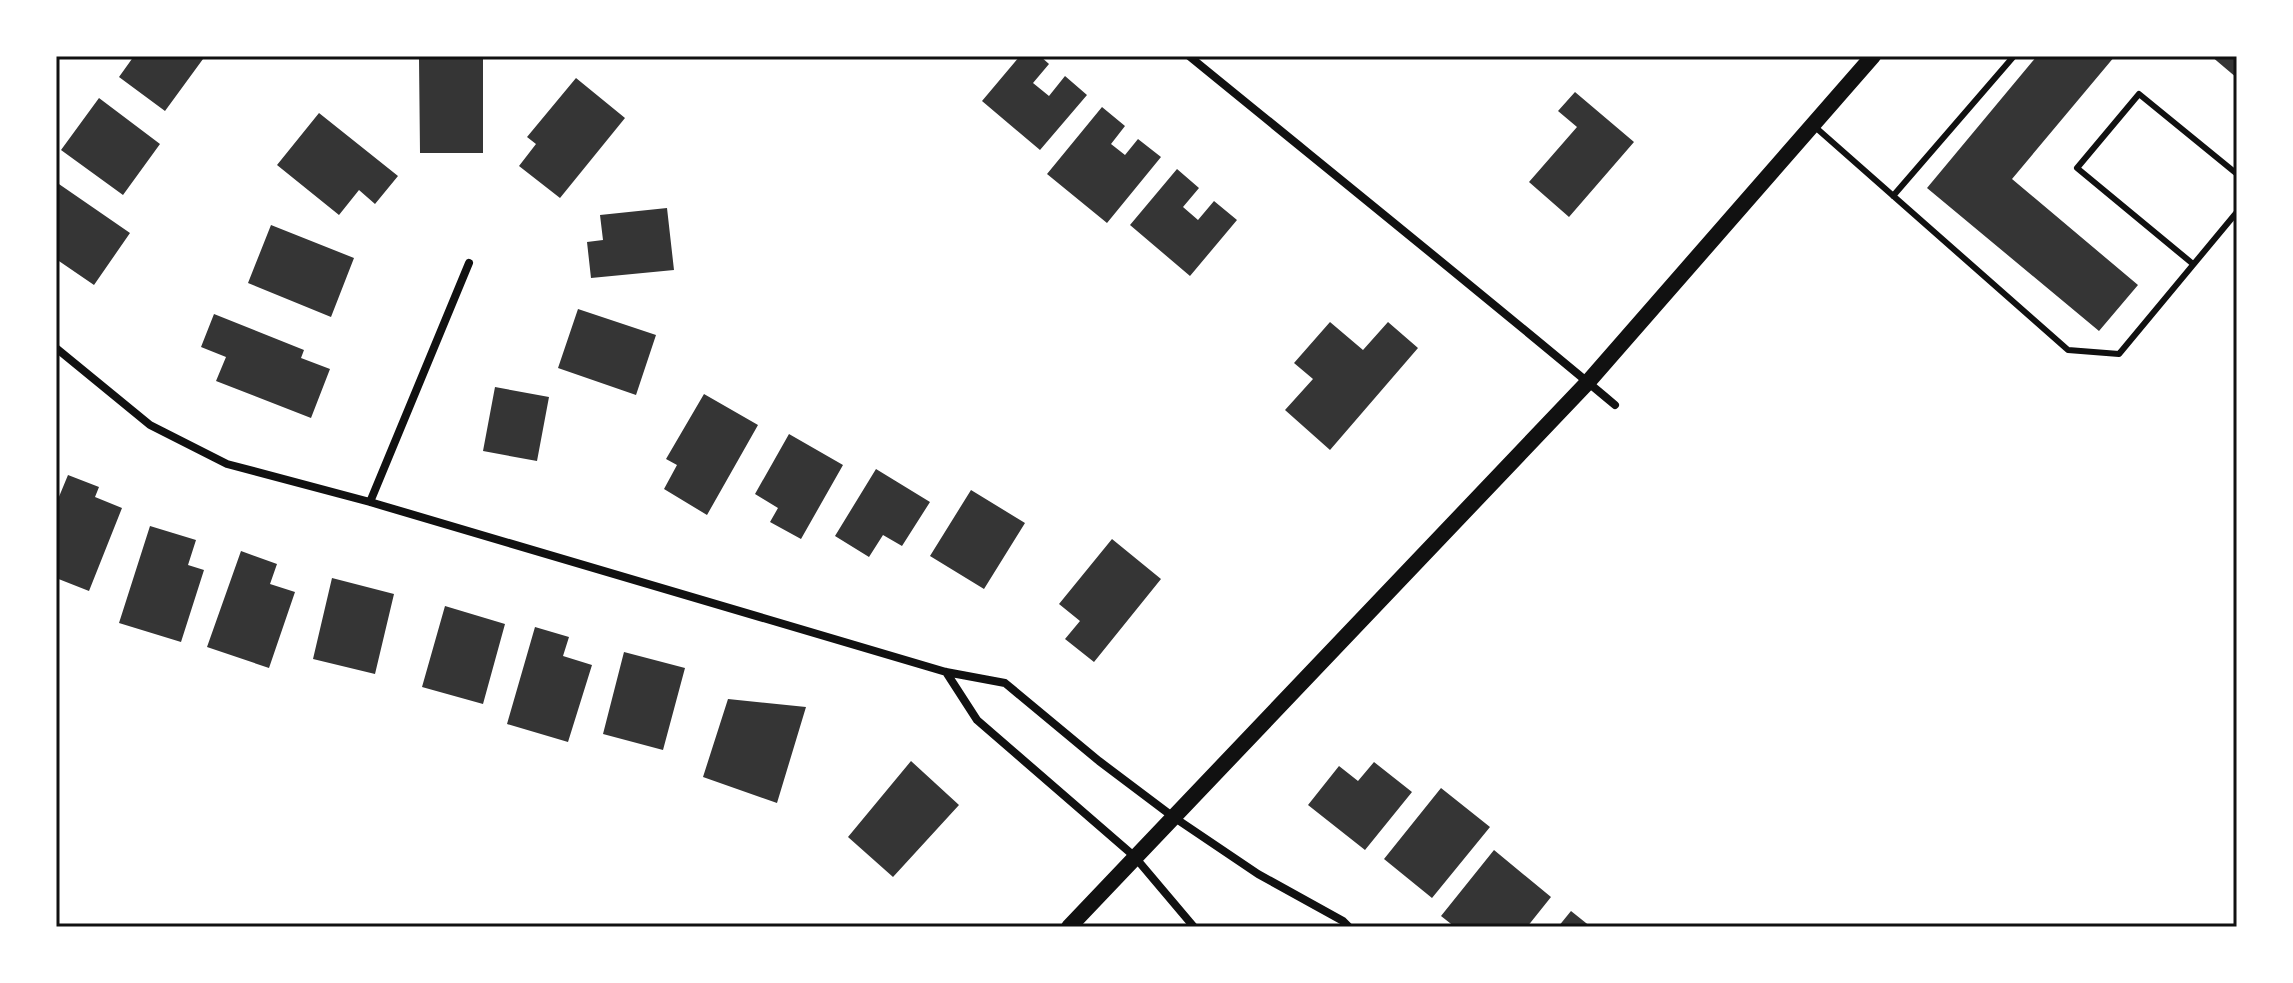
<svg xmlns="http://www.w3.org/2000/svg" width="2293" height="983" viewBox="0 0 2293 983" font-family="'Open Sans',sans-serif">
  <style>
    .building { fill: #353535 }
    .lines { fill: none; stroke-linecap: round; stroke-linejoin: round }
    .service { stroke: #111; stroke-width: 6 }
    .minor { stroke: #111; stroke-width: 8 }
    .secondary { stroke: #111; stroke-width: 16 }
    .neatline { fill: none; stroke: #111; stroke-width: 3 }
  </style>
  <rect width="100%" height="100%" fill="#fff"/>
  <!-- building -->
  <path class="building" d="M 134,56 L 199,56 L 203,59 L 165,111 L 119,77 Z
    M 1020,56 L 1040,56 L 1049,64 L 1033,83 L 1049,96 L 1065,76 L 1087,95 L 1040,150 L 982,101 Z
    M 2037,56 L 2115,56 L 2012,179 L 2138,285 L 2099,331 L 1927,188 Z
    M 2211,56 L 2237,56 L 2237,78 Z
    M 419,59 L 483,59 L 483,153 L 420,153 Z
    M 576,78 L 625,118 L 560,198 L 519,166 L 536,144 L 527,137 Z
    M 1575,92 L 1634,142 L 1569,217 L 1529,182 L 1577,127 L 1558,111 Z
    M 99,98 L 160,144 L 123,195 L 61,150 Z
    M 1102,107 L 1125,126 L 1111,144 L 1125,155 L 1138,139 L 1161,157 L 1107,223 L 1047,174 Z
    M 319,113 L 398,176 L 375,204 L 359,190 L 339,215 L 277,165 Z
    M 1177,169 L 1199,188 L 1183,207 L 1198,220 L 1214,201 L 1237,220 L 1190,276 L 1130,225 Z
    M 56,182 L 130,233 L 94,285 L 56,259 Z
    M 667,208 L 674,270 L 591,278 L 587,242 L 603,240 L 600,215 Z
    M 271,225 L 354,258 L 331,317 L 248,283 Z
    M 578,309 L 656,335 L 636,395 L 558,368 Z
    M 214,314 L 304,350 L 301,358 L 330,369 L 311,418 L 216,381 L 226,357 L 201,347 Z
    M 1330,322 L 1363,350 L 1388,322 L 1418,348 L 1330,450 L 1285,410 L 1313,379 L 1294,363 Z
    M 495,387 L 549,397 L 537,461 L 483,451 Z
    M 704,394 L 758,425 L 707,515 L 664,489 L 677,465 L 666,459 Z
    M 789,434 L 843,465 L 801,539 L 770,522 L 778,508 L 755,494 Z
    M 876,469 L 930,502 L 902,546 L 883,535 L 869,557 L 835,536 Z
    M 68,475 L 99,487 L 95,497 L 122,508 L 89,591 L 56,578 L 56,504 Z
    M 971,490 L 1025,523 L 984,589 L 930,556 Z
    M 150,526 L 196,540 L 188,565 L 204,570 L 181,642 L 119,623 Z
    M 1112,539 L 1161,579 L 1094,662 L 1065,639 L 1080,621 L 1059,604 Z
    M 241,551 L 277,564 L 270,584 L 295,592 L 269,668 L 207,647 Z
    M 332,578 L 394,594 L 375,674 L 313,659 Z
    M 445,606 L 505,624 L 483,704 L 422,687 Z
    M 535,627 L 569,637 L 563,656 L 592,665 L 568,742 L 507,724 Z
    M 624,652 L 685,668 L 663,750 L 603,734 Z
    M 728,699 L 806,707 L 777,803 L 703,777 Z
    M 911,761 L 959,805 L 893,877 L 848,837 Z
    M 1374,762 L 1412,792 L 1365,850 L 1308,805 L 1339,766 L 1358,781 Z
    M 1441,788 L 1490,827 L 1432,898 L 1384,859 Z
    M 1494,850 L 1551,897 L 1527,927 L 1455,927 L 1441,916 Z
    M 1571,911 L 1591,927 L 1558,927 Z"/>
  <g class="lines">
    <!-- service -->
    <path class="service" d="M 1814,126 L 2068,350 L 2119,354 L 2237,212
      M 1893,196 L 2014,56
      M 2193,264 L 2077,168 L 2139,94 L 2237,174"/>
    <!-- minor -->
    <path class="minor" d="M 1189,56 C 1331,172 1474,287 1615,405
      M 56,348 L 150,425 L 227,464 L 370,502 L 946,672 L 1005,683 L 1099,761 L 1172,816 L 1258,874 L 1343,921 L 1349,927
      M 370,502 L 469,263
      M 946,672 L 977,720 L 1134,856 L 1194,927"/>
    <!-- secondary -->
    <path class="secondary" d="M 1069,927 L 1588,382 L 1873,56"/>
  </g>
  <!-- border -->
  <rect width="2293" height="983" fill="none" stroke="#ffffff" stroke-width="116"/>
  <rect x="58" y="58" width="2177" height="867" class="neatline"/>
</svg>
